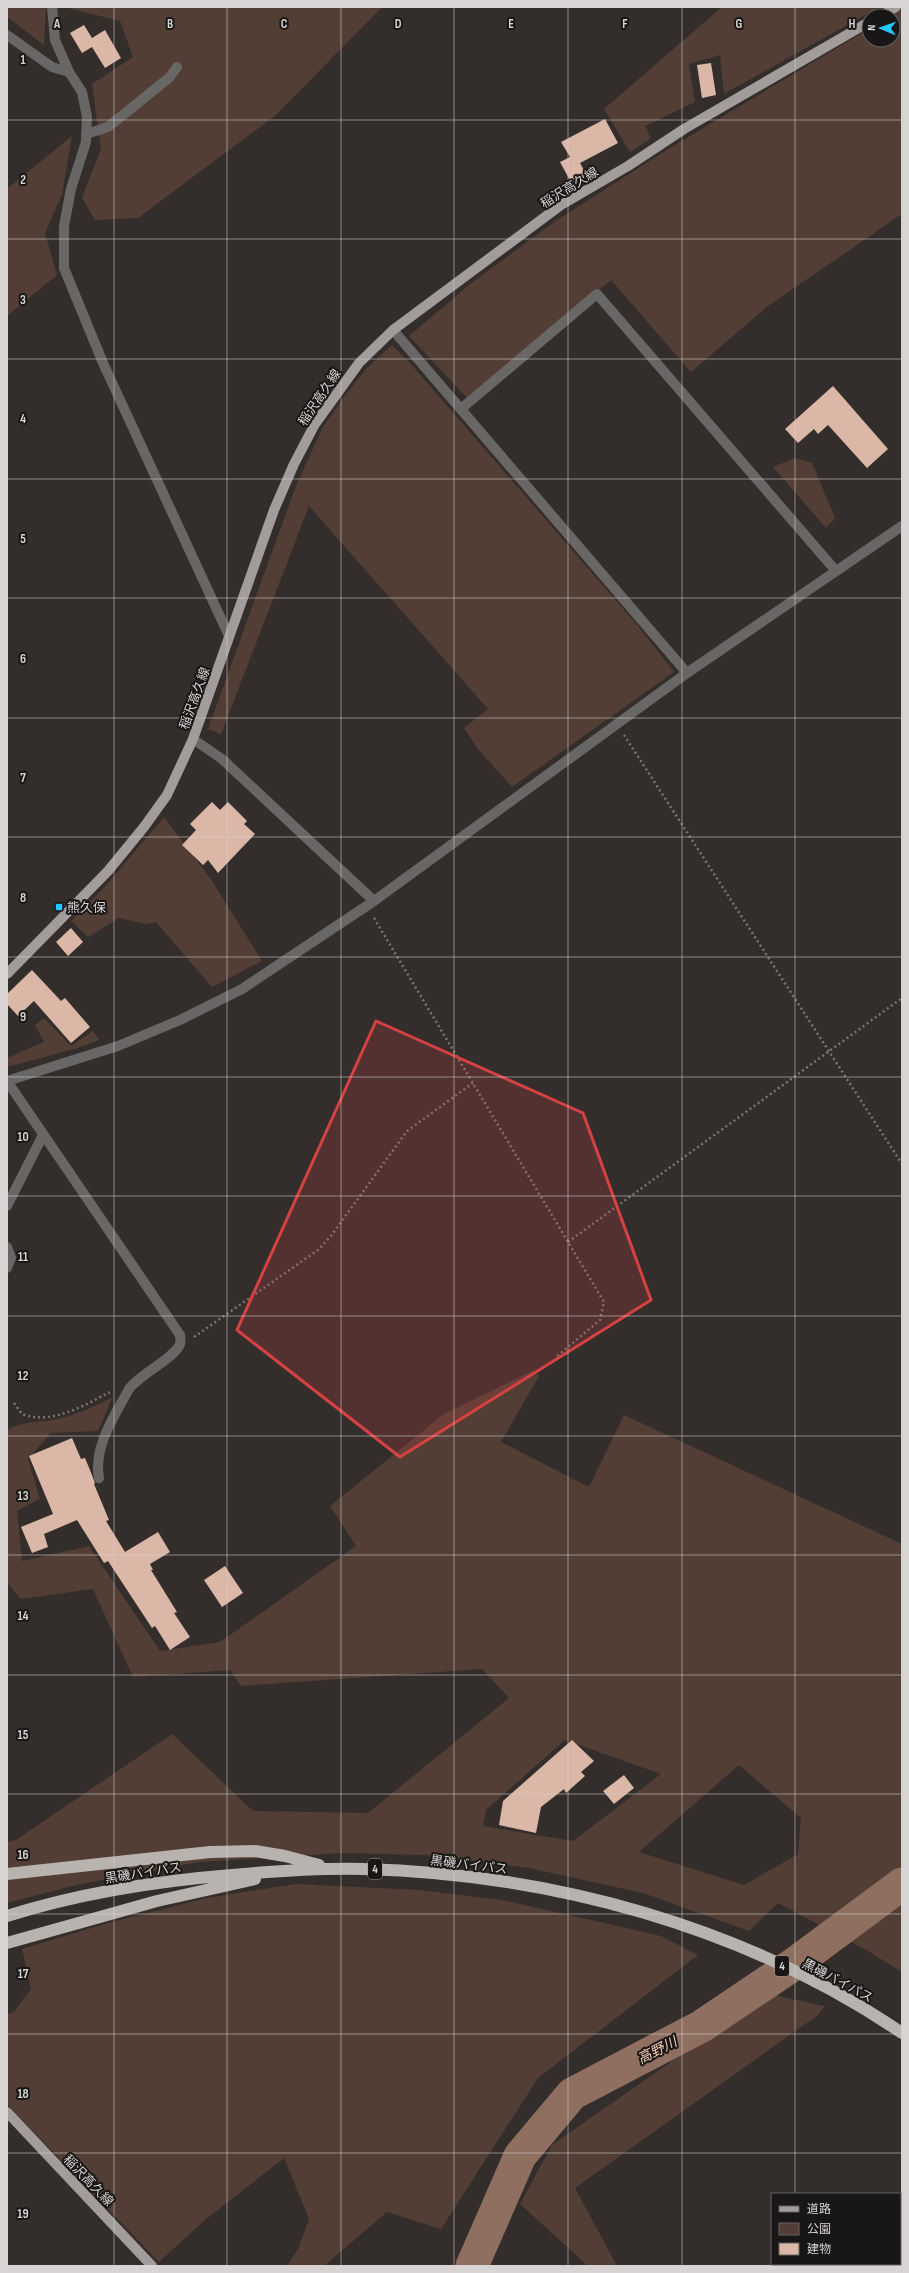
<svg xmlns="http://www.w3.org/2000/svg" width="909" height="2273" viewBox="0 0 909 2273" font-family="'Sofia Sans Condensed','Noto Sans JP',sans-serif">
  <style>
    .green { fill: #523e35; fill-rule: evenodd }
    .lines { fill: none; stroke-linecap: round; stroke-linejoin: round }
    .river { stroke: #8f6f60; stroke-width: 33 }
    .building { fill: #dbb7a7 }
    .path { stroke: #797574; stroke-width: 2.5; stroke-dasharray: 2 3; stroke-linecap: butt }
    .minor { stroke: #696766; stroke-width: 10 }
    .major { stroke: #a29d9b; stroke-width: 10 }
    .highway { stroke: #b9b3b0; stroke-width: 12 }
    .marked { fill: #d64242; fill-opacity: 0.2; stroke: #d64242; stroke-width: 3; stroke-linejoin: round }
    .grid { fill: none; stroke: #d7d4d3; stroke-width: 1; stroke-opacity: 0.55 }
    .poi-dot { fill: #22c9fe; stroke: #191716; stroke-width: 1.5 }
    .labels { text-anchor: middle; stroke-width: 4; stroke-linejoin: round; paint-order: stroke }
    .shield { fill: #191716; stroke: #9e9b9a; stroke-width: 1 }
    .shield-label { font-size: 12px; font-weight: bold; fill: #d7d4d3 }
    .street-label { font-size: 13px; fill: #d7d4d3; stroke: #191716 }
    .poi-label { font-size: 13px; fill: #d7d4d3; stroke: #191716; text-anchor: start }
    .water-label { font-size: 14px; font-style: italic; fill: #fecfb9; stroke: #191716 }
    .grid-label { font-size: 13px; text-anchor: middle; font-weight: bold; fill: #d7d4d3; stroke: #191716; stroke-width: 4; stroke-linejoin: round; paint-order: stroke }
  </style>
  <rect width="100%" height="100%" fill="#332e2c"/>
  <!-- green -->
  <path class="green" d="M 7,7 L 46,7 L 44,45 L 7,17 Z
    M 64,7 L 382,7 L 276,115 L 138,218 L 95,220 L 82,198 L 101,149 L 92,84 L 133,57 L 120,21 Z
    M 722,7 L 879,7 L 724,94 L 720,55 L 689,64 L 695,102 L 645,126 L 651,138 L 630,152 L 604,109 Z
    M 902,10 L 902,214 L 768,306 L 691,372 L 611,280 L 468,399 L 409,336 L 469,285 L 554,222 L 673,146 L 869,29 L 869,40 L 893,40 L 892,16 Z
    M 72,136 L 62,194 L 45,233 L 57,275 L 7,316 L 7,189 Z
    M 392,345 L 409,362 L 639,627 L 674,672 L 512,787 L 478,749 L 464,728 L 488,709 L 309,506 L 221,734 L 208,729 L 297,483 L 323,427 L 346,394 L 367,368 Z
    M 795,458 L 812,463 L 835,518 L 826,528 L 773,467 Z
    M 164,817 L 212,881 L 262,961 L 212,987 L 156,922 L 146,924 L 119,918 L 88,937 L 71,921 L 103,889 Z
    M 44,1018 L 71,1046 L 93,1031 L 99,1040 L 78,1048 L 7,1067 L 7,1058 L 44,1042 L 35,1025 Z
    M 534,1370 L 539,1376 L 501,1442 L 589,1487 L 624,1415 L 902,1544 L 902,1972 L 868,1951 L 778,1903 L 749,1931 L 643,1893 L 529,1868 L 426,1855 L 343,1853 L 199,1862 L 76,1885 L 7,1903 L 7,1842 L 16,1840 L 172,1734 L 253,1811 L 368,1813 L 509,1698 L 482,1669 L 241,1686 L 230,1670 L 133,1677 L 93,1589 L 21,1599 L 7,1583 L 7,1430 C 22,1421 36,1423 53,1420 C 74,1416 92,1407 112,1398 L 98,1431 L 51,1433 L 28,1459 L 40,1499 L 17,1511 L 22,1561 L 89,1546 L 160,1651 L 220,1642 L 356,1546 L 330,1506 L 444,1414 ZM 565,1740 L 661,1774 L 573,1841 L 483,1826 L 486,1810 ZM 739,1765 L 801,1818 L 798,1854 L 744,1885 L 639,1852 Z
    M 296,1884 L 419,1890 L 502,1900 L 661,1936 L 698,1955 L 538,2078 L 441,2229 L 387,2212 L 324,2266 L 287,2266 L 298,2249 L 309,2219 L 284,2158 L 205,2220 L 159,2262 L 7,2104 L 7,2015 L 14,2012 L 31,1989 L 22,1949 L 108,1923 L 207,1898 Z
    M 768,1994 L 825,2006 L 818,2015 L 575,2188 L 617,2266 L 588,2266 L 520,2204 L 552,2145 Z"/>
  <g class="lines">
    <!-- river -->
    <path class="river" d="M 472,2266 L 520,2156 L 572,2094 L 702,2026 L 794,1964 L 902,1884"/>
  </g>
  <!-- building -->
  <path class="building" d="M 84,25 L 92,38 L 105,30 L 121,58 L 105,68 L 92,47 L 82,53 L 70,33 Z
    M 711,63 L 716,95 L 702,98 L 697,65 Z
    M 605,119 L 618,143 L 580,163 L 587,176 L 572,184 L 560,162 L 570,157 L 561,142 Z
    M 833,386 L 888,449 L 867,468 L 828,425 L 818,434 L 814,429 L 798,443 L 785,429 Z
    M 212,802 L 220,810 L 228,802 L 247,821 L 244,824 L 255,834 L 218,873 L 208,860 L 203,865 L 182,845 L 196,830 L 190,824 Z
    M 71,928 L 83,942 L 68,956 L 56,942 Z
    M 32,970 L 61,1001 L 65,998 L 90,1027 L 71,1043 L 34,1001 L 18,1016 L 7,1004 L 7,994 Z
    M 72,1438 L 81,1459 L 85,1458 L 92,1475 L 95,1483 L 94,1484 L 109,1520 L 106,1521 L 125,1552 L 158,1532 L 170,1552 L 150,1564 L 153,1570 L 151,1570 L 177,1612 L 174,1613 L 190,1637 L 170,1650 L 155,1626 L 152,1628 L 108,1561 L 104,1563 L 77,1520 L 44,1534 L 48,1547 L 32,1553 L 21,1527 L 53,1514 L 29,1456 Z
    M 225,1566 L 243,1593 L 222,1607 L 204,1580 Z
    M 572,1740 L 594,1761 L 581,1772 L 585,1776 L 566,1793 L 564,1789 L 541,1807 L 536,1833 L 499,1825 L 503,1801 Z
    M 624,1775 L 634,1788 L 614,1804 L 603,1791 Z"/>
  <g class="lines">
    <!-- path -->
    <path class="path" d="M 624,735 L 902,1164
      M 374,918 L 604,1302 L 600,1320 L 555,1358
      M 568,1242 L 902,998
      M 194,1337 L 318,1250 L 331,1236 L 407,1131 L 473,1083
      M 14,1403 L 22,1414 C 52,1425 83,1406 110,1392"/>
    <!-- minor -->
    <path class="minor" d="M 52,7 L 55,40 L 69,72 L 82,92 L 87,117 L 86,142 L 71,189 L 64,226 L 64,268 L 103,363 L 229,636
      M 7,35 L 52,67 L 69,72
      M 86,134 L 108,127 L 170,77 L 177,67
      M 393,330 L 687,673
      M 462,408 L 597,294 L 836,571
      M 193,739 L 222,759 L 374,901
      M 7,1081 L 118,1046 L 180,1020 L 242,989 L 374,901 L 687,673 L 902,526
      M 7,1081 L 180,1335 C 180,1337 181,1342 180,1344 C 176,1357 139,1375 129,1389 C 115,1415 93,1447 99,1478
      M 7,1206 L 43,1135
      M 7,1247 L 11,1258 L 7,1268
      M 900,2260 L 902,2258
      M 892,2266 L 894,2264"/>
    <!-- major -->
    <path class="major" d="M 881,16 L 896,7
      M 7,974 L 108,871 L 144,827 L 167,795 L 193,739 L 274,510 L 294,464 L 315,424 L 359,363 L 393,330 L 561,205 L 628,166 L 684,129 L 869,22
      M 7,2112 L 152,2266"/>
    <!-- highway -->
    <path class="highway" d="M 7,1874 L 210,1852 L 255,1851 L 285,1856 L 319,1865
      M 7,1916 C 80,1893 156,1881 232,1875 C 276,1871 319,1868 363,1869 C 552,1874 744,1926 902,2033
      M 7,1943 L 157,1901 L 255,1879"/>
  </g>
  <!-- marked area -->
  <path class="marked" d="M 376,1021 L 583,1113 L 651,1300 L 400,1457 L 237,1330 Z"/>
  <!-- grid -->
  <path class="grid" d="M 114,7 L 114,2266M 227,7 L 227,2266M 341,7 L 341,2266M 454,7 L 454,2266M 568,7 L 568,2266M 682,7 L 682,2266M 795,7 L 795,2194M 7,120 L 902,120M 7,239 L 902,239M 7,359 L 902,359M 7,479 L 902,479M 7,598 L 902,598M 7,718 L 902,718M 7,837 L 902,837M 7,957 L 902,957M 7,1077 L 902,1077M 7,1196 L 902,1196M 7,1316 L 902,1316M 7,1436 L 902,1436M 7,1555 L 902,1555M 7,1675 L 902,1675M 7,1794 L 902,1794M 7,1914 L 902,1914M 7,2034 L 902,2034M 7,2153 L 902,2153M 795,2264 L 795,2266"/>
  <!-- markers -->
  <rect class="poi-dot" x="55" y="903" width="8" height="8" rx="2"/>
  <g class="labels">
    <!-- shield labels -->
    <g class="shield">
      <rect x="368" y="1859" width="14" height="20" rx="3"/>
      <rect x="775" y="1956" width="14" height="20" rx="3"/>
    </g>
    <g class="shield-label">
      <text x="375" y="1873">4</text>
      <text x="782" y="1970">4</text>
    </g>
    <!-- street labels -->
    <g class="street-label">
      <text transform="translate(569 187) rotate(-32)" y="5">稲沢高久線</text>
      <text transform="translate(319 397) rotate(-56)" y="5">稲沢高久線</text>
      <text transform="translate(194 698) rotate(-70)" y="5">稲沢高久線</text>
      <text transform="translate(469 1864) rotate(7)" y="5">黒磯バイパス</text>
      <text transform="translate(143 1872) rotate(-9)" y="5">黒磯バイパス</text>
      <text transform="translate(838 1980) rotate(28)" y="5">黒磯バイパス</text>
      <text transform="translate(89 2180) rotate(46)" y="5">稲沢高久線</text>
    </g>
    <!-- poi labels -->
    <g class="poi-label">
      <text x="67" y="912">熊久保</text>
    </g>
    <!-- water labels -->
    <g class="water-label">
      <text transform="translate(657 2050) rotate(-27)" y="5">高野川</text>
    </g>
  </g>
  <g class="grid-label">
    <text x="57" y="28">A</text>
    <text x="170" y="28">B</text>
    <text x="284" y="28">C</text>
    <text x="398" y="28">D</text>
    <text x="511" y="28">E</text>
    <text x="625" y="28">F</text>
    <text x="739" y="28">G</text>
    <text x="852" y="28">H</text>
    <text x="23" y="64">1</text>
    <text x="23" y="184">2</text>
    <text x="23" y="304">3</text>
    <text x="23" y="423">4</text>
    <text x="23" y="543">5</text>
    <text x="23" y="663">6</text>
    <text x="23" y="782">7</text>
    <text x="23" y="902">8</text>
    <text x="23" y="1021">9</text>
    <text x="23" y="1141">10</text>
    <text x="23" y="1261">11</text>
    <text x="23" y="1380">12</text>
    <text x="23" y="1500">13</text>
    <text x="23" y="1620">14</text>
    <text x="23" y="1739">15</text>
    <text x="23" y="1859">16</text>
    <text x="23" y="1978">17</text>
    <text x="23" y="2098">18</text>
    <text x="23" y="2218">19</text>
  </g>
  <!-- border -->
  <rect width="909" height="2273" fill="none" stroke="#d7d4d3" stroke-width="16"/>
  <!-- legend -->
  <rect x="771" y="2193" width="130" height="72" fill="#191716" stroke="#656362"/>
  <rect x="779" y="2206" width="20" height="6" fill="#a29d9b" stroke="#656362"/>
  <text x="807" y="2213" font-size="12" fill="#d7d4d3">道路</text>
  <rect x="779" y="2223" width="20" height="12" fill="#523e35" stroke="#656362"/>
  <text x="807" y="2233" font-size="12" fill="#d7d4d3">公園</text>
  <rect x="779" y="2243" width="20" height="12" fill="#dbb7a7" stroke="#656362"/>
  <text x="807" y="2253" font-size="12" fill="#d7d4d3">建物</text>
  <!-- north arrow -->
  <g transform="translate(881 28) rotate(272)"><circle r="19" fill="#191716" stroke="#656362"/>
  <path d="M0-3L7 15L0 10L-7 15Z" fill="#22c9fe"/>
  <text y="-6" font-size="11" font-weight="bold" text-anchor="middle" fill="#d7d4d3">N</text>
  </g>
</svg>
